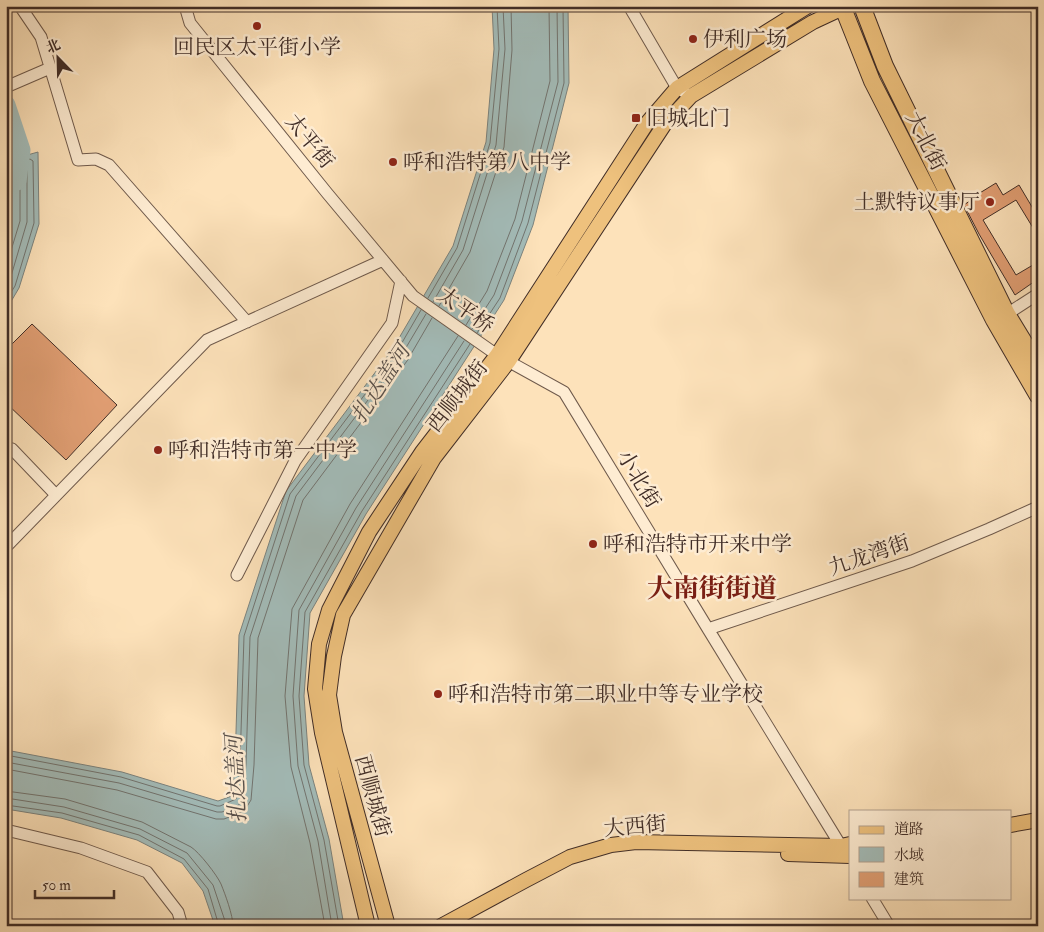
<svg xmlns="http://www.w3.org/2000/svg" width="1044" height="932" viewBox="0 0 1044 932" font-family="'IM FELL Double Pica','Noto Serif SC',serif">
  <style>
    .water { fill: #a3bcb9; stroke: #7b837f }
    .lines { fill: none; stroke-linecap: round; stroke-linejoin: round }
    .shore { stroke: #727470; stroke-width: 1 }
    .river { stroke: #a3bcb9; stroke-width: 19 }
    .building { fill: #e29f74; stroke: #402d27 }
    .minor-casing { stroke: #6f5a4c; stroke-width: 13 }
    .major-casing { stroke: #402d27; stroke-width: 16 }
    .highway-casing { stroke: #402d27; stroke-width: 18 }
    .minor { stroke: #feecd2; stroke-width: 11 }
    .major { stroke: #eec17d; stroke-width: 14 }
    .highway { stroke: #eec17d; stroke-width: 16 }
    .poi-dot { fill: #8f2418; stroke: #feecd2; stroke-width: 2 }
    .labels { text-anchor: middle; stroke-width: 5; stroke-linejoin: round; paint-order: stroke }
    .poi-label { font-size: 21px; fill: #402d27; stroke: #feecd2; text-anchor: start }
    .street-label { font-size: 21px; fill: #402d27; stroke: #feecd2 }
    .water-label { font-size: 22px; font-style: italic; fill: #59514c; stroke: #feecd2 }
    .district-label { font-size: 26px; font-weight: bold; fill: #7a1f14; stroke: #feecd2 }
  </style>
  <rect width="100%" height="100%" fill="#fde2ba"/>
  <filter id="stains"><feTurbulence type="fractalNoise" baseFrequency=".004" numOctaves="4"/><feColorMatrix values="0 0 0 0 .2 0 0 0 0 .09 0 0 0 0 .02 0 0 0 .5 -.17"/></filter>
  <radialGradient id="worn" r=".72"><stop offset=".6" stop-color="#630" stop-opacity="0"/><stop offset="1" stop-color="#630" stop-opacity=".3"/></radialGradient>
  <!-- water -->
  <path class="water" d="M 492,6 L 568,6 L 569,83 L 533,225 L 504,300 L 366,514 L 310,613 L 304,696 L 309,765 L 329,839 L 344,926 L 215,926 L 203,891 L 182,863 L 137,840 L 61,818 L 6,809 L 6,750 L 122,772 L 218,801 L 232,796 L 235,764 L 239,635 L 286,491 L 392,350 L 453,246 L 486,142 L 494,49 Z
    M 38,152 L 39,224 L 19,288 L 6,310 L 6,161 Z"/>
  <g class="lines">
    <!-- shore -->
    <path class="shore" d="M 6,165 L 30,159 L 33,161 L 34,223 L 15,286 L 6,300
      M 6,171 L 24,167 L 27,169 L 27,222 L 9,283 L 6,288
      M 6,179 L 17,177 L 20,179 L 20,221 L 6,267
      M 428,298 L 457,248 L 490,143 L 499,49 L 497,6
      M 433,302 L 463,250 L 496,145 L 505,49 L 503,6
      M 439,306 L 470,252 L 504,147 L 512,50 L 511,6
      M 466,325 L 487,291 L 515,219 L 550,81 L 549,6
      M 472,329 L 494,295 L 522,221 L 558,82 L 557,6
      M 477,333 L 500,298 L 528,223 L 564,83 L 563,6
      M 6,755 L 121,777 L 217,806 L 220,806 L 236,799 L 237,796 L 240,764 L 244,636 L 290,494 L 396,353 L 421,310
      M 6,762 L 119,783 L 217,812 L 222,812 L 237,806 L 241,803 L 243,798 L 246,764 L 250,637 L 296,496 L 401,356 L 426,314
      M 6,769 L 117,790 L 216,819 L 224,819 L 240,813 L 246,808 L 251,800 L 254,765 L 258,638 L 303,500 L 407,361 L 432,318
      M 6,791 L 65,799 L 142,822 L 191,847 C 199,852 217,875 221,884 C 225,894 233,915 233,926
      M 6,798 L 64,807 L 140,829 L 187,853 L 213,885 L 225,921 L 225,926
      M 6,805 L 62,813 L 139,835 L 184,859 L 208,889 L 219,926
      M 325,926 L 310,843 L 291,767 L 285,696 L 292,609 L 350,504 L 458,336
      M 332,926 L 318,841 L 298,766 L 293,696 L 299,610 L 356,508 L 464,341
      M 339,926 L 324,840 L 304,765 L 299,696 L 305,612 L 362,511 L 470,344"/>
    <!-- river -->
    <path class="river" d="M 6,105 L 21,150 L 17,181"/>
  </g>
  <!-- building -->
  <path class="building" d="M 996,183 L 1003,195 L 1019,185 L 1038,217 L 1038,236 L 1016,200 L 983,220 L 1016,275 L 1038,262 L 1038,279 L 1015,295 L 979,234 L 964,205 L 971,200 L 970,199 Z
    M 32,324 L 117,405 L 66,460 L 6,403 L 6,350 Z"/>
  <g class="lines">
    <!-- minor casing -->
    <g class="minor-casing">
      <path id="minor" d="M 20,6 L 41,37 L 78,160 L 96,159 L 109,165 L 247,322
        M 185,6 L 190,23 L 327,193 L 413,296 L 497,355 L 564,392 L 708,629 L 844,851
        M 629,6 L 677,88 L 691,96
        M 6,87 L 50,68
        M 1007,314 L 1038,294
        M 6,448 L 12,449 L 56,495
        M 6,547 L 207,340 L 383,260
        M 237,575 L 295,461 L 392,323 L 401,281
        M 708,629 L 912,561 L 989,529 L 1038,507
        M 6,830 L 81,848 L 147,872 L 178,912 L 182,926
        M 872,898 L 889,926"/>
    </g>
    <!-- major casing -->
    <g class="major-casing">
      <path id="major" d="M 1010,825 L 1038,820
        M 788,854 L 850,856
        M 368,926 L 322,733 L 315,689 L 319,644 L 329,610 L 369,532 L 422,452 L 497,355 L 647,123 L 677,88 L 808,6
        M 388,926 L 335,732 L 329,695 L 334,656 L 343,615 L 434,458 L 509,361 L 664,125 L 691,96 L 813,22 L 843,8 L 849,6
        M 441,926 L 526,880 L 570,857 L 611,845 L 636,842 L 841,846 L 850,844"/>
    </g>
    <!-- highway casing -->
    <g class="highway-casing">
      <path id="highway" d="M 862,6 L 885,66 L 1007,314 L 1038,365
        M 843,8 L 872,81 L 994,320 L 1038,396"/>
    </g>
    <!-- minor -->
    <use href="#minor" class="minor"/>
    <!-- major -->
    <use href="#major" class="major"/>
    <!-- highway -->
    <use href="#highway" class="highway"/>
  </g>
  <!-- markers -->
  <g class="poi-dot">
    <circle cx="257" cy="26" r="5"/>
    <circle cx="693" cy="39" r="5"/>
    <rect x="631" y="113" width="10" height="10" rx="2.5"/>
    <circle cx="393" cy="162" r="5"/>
    <circle cx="990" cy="202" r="5"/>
    <circle cx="158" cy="450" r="5"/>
    <circle cx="593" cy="544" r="5"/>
    <circle cx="438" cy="694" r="5"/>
  </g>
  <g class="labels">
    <!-- poi labels -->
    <g class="poi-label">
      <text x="703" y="46">伊利广场</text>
      <text x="257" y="54" text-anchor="middle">回民区太平街小学</text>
      <text x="646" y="125">旧城北门</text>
      <text x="403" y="169">呼和浩特第八中学</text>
      <text x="980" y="209" text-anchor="end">土默特议事厅</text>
      <text x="168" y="457">呼和浩特市第一中学</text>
      <text x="603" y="551">呼和浩特市开来中学</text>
      <text x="448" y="701">呼和浩特市第二职业中等专业学校</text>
    </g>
    <!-- street labels -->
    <g class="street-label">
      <text transform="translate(310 141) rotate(51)" y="7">太平街</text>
      <text transform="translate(926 141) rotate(63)" y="7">大北街</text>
      <text transform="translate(466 310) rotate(35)" y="7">太平桥</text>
      <text transform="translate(457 396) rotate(-52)" y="7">西顺城街</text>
      <text transform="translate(639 479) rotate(59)" y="7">小北街</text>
      <text transform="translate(869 555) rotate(-19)" y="7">九龙湾街</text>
      <text transform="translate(373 796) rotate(75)" y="7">西顺城街</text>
      <text transform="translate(635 826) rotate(-5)" y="7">大西街</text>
    </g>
    <!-- water labels -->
    <g class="water-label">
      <text transform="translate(380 383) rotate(-57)" y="8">扎达盖河</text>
      <text transform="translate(235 779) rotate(-93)" y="8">扎达盖河</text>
    </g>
    <!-- district labels -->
    <g class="district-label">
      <text x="712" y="597">大南街街道</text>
    </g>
  </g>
  <!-- margin -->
  <rect width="1044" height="932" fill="none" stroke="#fde2ba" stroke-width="25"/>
  <rect x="8" y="8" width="1029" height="917" fill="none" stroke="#402d27" stroke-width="2.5"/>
  <rect x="12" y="12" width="1019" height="907" fill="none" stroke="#402d27"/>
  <!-- legend -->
  <rect x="849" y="810" width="162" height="90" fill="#feecd2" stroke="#b2a08e"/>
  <rect x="859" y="826" width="25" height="8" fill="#eec17d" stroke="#b2a08e"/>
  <text x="894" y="834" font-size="15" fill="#402d27">道路</text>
  <rect x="859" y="847" width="25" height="15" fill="#a3bcb9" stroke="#b2a08e"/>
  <text x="894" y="860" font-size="15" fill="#402d27">水域</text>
  <rect x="859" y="872" width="25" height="15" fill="#e29f74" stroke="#b2a08e"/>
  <text x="894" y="884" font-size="15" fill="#402d27">建筑</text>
  <!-- north arrow -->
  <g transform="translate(58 58) rotate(337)" stroke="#feecd2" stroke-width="4" paint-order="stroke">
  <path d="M0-4L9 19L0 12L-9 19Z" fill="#402d27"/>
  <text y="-8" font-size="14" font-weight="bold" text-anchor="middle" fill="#402d27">北</text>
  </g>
  <!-- scale -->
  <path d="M35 890v8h79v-8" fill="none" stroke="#402d27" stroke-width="2.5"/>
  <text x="42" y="890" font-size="15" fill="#402d27" stroke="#feecd2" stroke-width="4" paint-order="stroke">50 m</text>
  <rect width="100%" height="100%" filter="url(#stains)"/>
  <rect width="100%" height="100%" fill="url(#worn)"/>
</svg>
